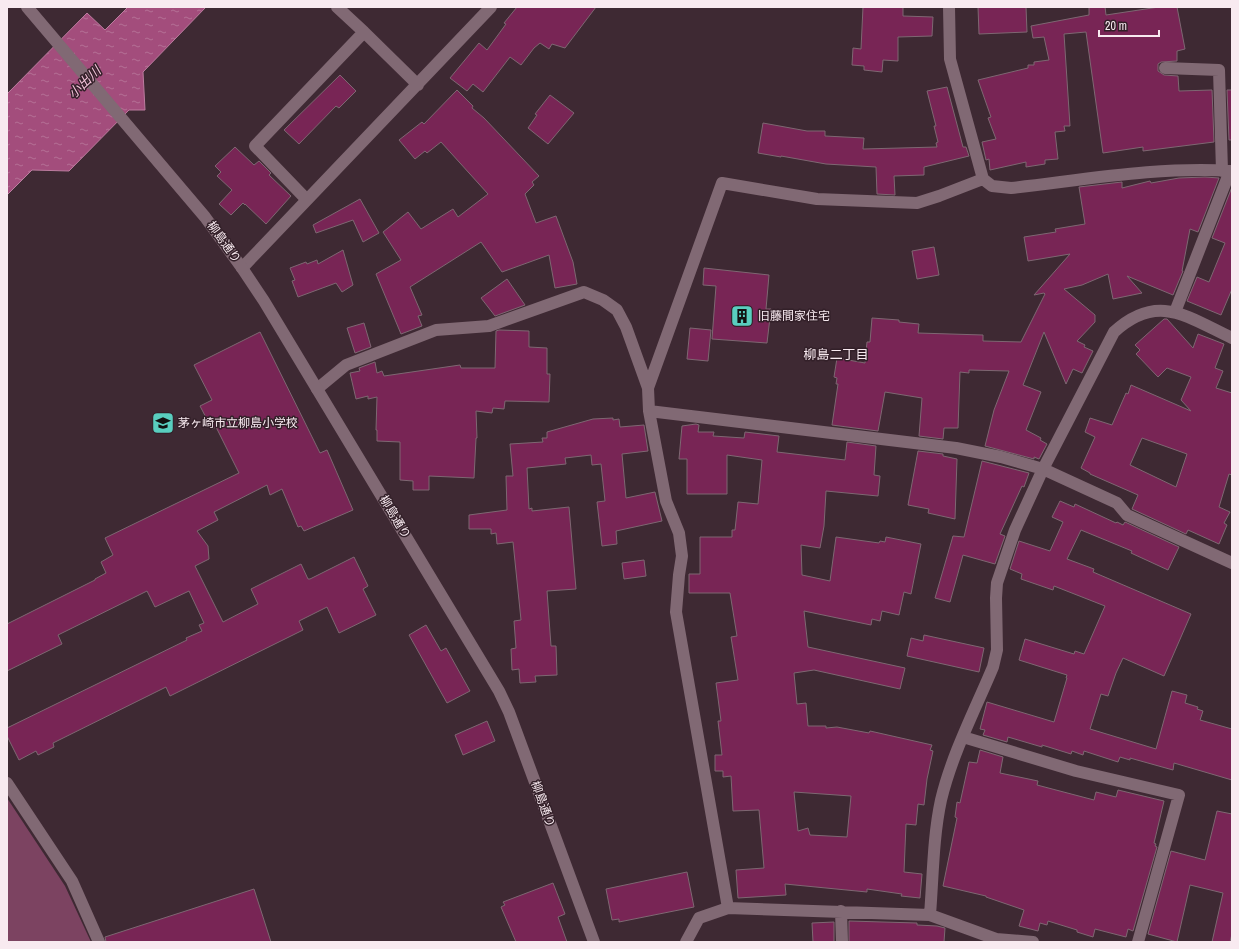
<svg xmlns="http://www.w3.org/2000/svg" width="1239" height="949" viewBox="0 0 1239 949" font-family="'Archivo Narrow','Noto Sans JP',sans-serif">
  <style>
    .green { fill: #7c4361 }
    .water { fill: url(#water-ripples); stroke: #bc7c9f }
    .building { fill: #782555; stroke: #7e6772; fill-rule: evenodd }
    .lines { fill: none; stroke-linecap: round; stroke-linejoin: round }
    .street { stroke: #816974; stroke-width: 12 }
    .secondary { stroke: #816974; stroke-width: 12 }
    .labels { text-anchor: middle; stroke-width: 3; stroke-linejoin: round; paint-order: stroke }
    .street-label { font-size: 12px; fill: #f8eaf0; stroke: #332029 }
    .poi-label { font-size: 12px; fill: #f8eaf0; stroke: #332029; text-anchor: start }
    .water-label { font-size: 13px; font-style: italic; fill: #f7c6de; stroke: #332029 }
    .neighbourhood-label { font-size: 13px; fill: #f8eaf0; stroke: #332029 }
  </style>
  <defs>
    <pattern id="water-ripples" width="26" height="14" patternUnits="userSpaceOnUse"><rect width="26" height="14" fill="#a34d7c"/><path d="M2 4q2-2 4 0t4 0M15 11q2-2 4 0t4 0" fill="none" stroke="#b56f95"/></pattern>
  </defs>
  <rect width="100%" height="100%" fill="#3e2933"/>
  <!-- green -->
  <path class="green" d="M 7,798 L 65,886 L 91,942 L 7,942 Z"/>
  <!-- water -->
  <path class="water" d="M 128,7 L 206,7 L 143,72 L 145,110 L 129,110 L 69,171 L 32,170 L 7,195 L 7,94 L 87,13 L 105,30 Z"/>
  <!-- building -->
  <path class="building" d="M 517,7 L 596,7 L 565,48 L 552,44 L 549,49 L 540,43 L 534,48 L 521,65 L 510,57 L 483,92 L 473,84 L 467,91 L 450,78 L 479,43 L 487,50 L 506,24 L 504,23 Z
    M 863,7 L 903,7 L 903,16 L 933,17 L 932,36 L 898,37 L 898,61 L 883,60 L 882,72 L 864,70 L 864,66 L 852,65 L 853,48 L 861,49 Z
    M 978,7 L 1026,7 L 1027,32 L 979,34 Z
    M 1089,7 L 1105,7 L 1106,15 L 1159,7 L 1177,7 L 1185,49 L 1177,51 L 1177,61 L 1161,62 L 1158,64 L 1158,71 L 1164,75 L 1178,76 L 1179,91 L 1212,90 L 1214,142 L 1143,151 L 1143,147 L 1103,153 L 1086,32 L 1064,34 L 1070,126 L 1064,126 L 1065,131 L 1055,132 L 1058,159 L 1045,160 L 1045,164 L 1026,167 L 1026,162 L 990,170 L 989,159 L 986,160 L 982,142 L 996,139 L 988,118 L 991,117 L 978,80 L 1028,68 L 1028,65 L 1034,65 L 1034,62 L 1049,60 L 1044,37 L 1033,38 L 1031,26 L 1089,15 Z
    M 340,75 L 356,91 L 339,108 L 336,106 L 299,144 L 284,130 Z
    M 947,87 L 963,147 L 966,147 L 969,156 L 924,167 L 924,175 L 894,176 L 895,195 L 877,194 L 876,167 L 826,164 L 781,156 L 781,157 L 758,153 L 763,123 L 807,131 L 825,131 L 825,136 L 864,138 L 863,149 L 937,147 L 936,143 L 938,142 L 934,126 L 936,126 L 927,91 Z
    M 457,90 L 473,106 L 472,108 L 484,118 L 539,176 L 532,182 L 534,185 L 525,194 L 536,223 L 556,216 L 573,262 L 577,284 L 555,288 L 549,255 L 502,272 L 481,242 L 410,287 L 422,315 L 418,316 L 422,326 L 401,334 L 376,274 L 401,260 L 383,232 L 408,212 L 421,229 L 453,209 L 458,217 L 488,194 L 441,142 L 427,153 L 425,151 L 415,159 L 399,140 L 422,122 L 424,124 Z
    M 1227,90 L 1232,90 L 1232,140 L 1229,140 Z
    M 550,95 L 574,113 L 548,144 L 528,128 L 537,115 L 535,114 Z
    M 235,147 L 254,165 L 259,161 L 271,173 L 269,175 L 291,196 L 266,224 L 245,204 L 245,205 L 243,203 L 231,215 L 219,204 L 232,190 L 217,176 L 221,172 L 215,166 Z
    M 1205,177 L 1219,178 L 1198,232 L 1190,229 L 1182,271 L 1183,271 L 1173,295 L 1127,276 L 1142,293 L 1113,299 L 1108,274 L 1082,285 L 1064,289 L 1095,315 L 1095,322 L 1077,341 L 1085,345 L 1084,347 L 1093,351 L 1082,373 L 1073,369 L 1066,384 L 1044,332 L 1023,385 L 1041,392 L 1026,430 L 1041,438 L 1040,440 L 1047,444 L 1039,459 L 1034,457 L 1034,459 L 985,446 L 994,410 L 1009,371 L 969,370 L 969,373 L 960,372 L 958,428 L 944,428 L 943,439 L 919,436 L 922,398 L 885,392 L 878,431 L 832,425 L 838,384 L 836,384 L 837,378 L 834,377 L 837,358 L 865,363 L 867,342 L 870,342 L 872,318 L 899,320 L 899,322 L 919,324 L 918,333 L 983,335 L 983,341 L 1021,342 L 1045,294 L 1044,293 L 1034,295 L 1070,254 L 1028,261 L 1024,237 L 1056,232 L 1055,229 L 1085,224 L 1079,187 L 1122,182 L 1122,188 L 1150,181 L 1151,183 L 1179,178 Z
    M 1232,187 L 1232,289 L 1221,315 L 1187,301 L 1197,277 L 1209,282 L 1225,243 L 1212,238 Z
    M 360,199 L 379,233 L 363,242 L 353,220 L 316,233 L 313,225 Z
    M 934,247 L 939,275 L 917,279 L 912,251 Z
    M 343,250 L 353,285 L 342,292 L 336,283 L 298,297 L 292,281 L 295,280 L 290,268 L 306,262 L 307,264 L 317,260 L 318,264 Z
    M 704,268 L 769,275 L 766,309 L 771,309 L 767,343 L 712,339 L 716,286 L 703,285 Z
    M 507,279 L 525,305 L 495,316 L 481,298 Z
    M 1164,319 L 1167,319 L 1193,348 L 1198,334 L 1224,344 L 1215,368 L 1223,371 L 1216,388 L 1232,393 L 1232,475 L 1229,474 L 1219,507 L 1230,512 L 1224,523 L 1227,525 L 1219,544 L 1188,530 L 1186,534 L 1132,509 L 1138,495 L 1090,474 L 1090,473 L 1081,468 L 1095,437 L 1085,432 L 1090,418 L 1112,425 L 1126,393 L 1128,394 L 1131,385 L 1191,411 L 1181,400 L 1191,377 L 1167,368 L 1158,377 L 1136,354 L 1140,350 L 1135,345 ZM 1142,438 L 1187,454 L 1176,487 L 1130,465 Z
    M 364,323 L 371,347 L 355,353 L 347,328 Z
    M 690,328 L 711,330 L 708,361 L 687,359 Z
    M 499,330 L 529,331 L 529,347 L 547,348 L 547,374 L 550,374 L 549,402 L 505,401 L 504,409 L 493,408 L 492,413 L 476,411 L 477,438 L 476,438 L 474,478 L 429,476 L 429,490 L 413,490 L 413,481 L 400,480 L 400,442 L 377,441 L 377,430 L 376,430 L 377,397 L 368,399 L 368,396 L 356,399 L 350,373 L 360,371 L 359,368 L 375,362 L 377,373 L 382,371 L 384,376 L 460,365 L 461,368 L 495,368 L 496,331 Z
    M 260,332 L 320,453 L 327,450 L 353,510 L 304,531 L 301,526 L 298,527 L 282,489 L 270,495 L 267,485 L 214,512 L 218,520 L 197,531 L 208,546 L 209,559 L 195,566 L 223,622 L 258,604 L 251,589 L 301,564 L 308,579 L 310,579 L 354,557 L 368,586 L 363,589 L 376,615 L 339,633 L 327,607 L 299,621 L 303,630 L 170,696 L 166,687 L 53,743 L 54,747 L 38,755 L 36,751 L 19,760 L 7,736 L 7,728 L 187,640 L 186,638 L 202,631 L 199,625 L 204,623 L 189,591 L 155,607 L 147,591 L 58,635 L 62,644 L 7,671 L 7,624 L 95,580 L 95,579 L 106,573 L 101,562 L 113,555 L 105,538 L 239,473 L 216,427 L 212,429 L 200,406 L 212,400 L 194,365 Z
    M 613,418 L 613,420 L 619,419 L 620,427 L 644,425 L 648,451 L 622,454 L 626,498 L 655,492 L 662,521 L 616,531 L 617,544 L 602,546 L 597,502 L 605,501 L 601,464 L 592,465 L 591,455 L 565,458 L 566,464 L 527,468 L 529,509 L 532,508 L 532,511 L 569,507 L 576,589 L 547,591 L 551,646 L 556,646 L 557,675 L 535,676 L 536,682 L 520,683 L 519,669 L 512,670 L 511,649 L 516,648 L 514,621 L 521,620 L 513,542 L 497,544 L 496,533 L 491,534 L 491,529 L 469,529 L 469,515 L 507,510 L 506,476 L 513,476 L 510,444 L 543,442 L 542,438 L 547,438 L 547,432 L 593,419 Z
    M 696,424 L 699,425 L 698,432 L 714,432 L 713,436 L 744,438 L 745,432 L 779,436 L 777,452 L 845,460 L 847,442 L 876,446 L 874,475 L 880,476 L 878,496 L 826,491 L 824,526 L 820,548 L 801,545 L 802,575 L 830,581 L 836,537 L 879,543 L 880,541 L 885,542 L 886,537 L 921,544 L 911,594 L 904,592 L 899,615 L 882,611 L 880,621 L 872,619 L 871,625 L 804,611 L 808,647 L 905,668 L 900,689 L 814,670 L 794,673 L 797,704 L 806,703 L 808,726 L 826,726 L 826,728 L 837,727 L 869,733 L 870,731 L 932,745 L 930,750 L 933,751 L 927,779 L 924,805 L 918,804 L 916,825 L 906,824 L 904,872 L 922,874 L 920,898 L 901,896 L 902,894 L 867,889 L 867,892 L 785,884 L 786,895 L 738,898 L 736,870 L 764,868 L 759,810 L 733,811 L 731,776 L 723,777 L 723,771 L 715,771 L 715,755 L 722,755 L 718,721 L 721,721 L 716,683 L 738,680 L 731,637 L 737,636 L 730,593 L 689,593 L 689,574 L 700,574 L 700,537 L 732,537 L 732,530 L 735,530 L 738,502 L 758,504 L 762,460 L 727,455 L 727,494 L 687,494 L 687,459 L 679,459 L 682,426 ZM 794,792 L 851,796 L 847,837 L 810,835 L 808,828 L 798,831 Z
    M 918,451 L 943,454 L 943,456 L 957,459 L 955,519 L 928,513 L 929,509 L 908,505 Z
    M 982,461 L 1029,473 L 1024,487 L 1022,486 L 1000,534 L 1005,536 L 995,564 L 963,555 L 950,602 L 935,598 L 953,536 L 964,537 Z
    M 1060,501 L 1074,507 L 1075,504 L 1116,523 L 1117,522 L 1123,525 L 1125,522 L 1179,547 L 1168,570 L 1131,553 L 1132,551 L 1081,530 L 1067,559 L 1094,569 L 1093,572 L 1191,614 L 1164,676 L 1123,658 L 1116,673 L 1108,696 L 1101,694 L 1090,729 L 1156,749 L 1172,691 L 1187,695 L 1185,703 L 1198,707 L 1197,709 L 1203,711 L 1200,720 L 1232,729 L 1232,780 L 1174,763 L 1173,770 L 1130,758 L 1130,760 L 1120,757 L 1118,762 L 1084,751 L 1083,755 L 1072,751 L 1071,754 L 1042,745 L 1042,747 L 1008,737 L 1007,742 L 983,735 L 985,730 L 980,729 L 987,702 L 1054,722 L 1067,678 L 1066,678 L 1067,675 L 1019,660 L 1025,639 L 1074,654 L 1075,651 L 1084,654 L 1105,606 L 1054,586 L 1053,590 L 1021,579 L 1022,574 L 1010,569 L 1019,541 L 1050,551 L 1063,522 L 1052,517 Z
    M 644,560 L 646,576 L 624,579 L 622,563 Z
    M 426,625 L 441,651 L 446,648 L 470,691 L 447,703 L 409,635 Z
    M 924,635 L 984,648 L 979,672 L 907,656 L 911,638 L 923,641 Z
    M 487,721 L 495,741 L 463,755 L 455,735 Z
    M 980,750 L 1003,757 L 1000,773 L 1038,781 L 1037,785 L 1094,800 L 1096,792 L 1116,797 L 1118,790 L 1164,801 L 1154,843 L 1156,844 L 1155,846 L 1157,847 L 1133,931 L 1128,929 L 1126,937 L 1095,929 L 1093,937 L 1077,932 L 1077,930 L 1048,921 L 1047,925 L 1040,923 L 1038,931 L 1019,926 L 1024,910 L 986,897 L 986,896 L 943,886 L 957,818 L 955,817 L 957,802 L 960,803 L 969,762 L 977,763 Z
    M 1217,811 L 1232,814 L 1232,934 L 1230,942 L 1212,942 L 1223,893 L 1190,885 L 1177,942 L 1148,934 L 1171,851 L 1205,860 Z
    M 687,872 L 694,907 L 619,922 L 619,919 L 612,920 L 606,889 Z
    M 553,883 L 565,914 L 558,917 L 567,942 L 516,942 L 501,907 L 505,905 L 503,902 Z
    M 254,889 L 271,942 L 106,942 L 105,937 Z
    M 849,921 L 917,923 L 917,925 L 937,926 L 945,928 L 944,942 L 849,942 Z
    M 834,922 L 834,942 L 813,942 L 812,923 Z"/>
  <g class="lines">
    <!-- street -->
    <path class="street" d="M 949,7 L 950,59 L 983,179 L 992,186 L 1011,188 C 1083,180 1160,166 1232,171
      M 364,32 L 418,85
      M 1165,68 L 1219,70 L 1222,171
      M 307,200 L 255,146 L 364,32 L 337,7
      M 242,268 L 491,7
      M 1175,312 L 1230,171
      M 648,388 L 722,183 L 817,199 L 917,203 L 939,196 L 983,179
      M 317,389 L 346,365 L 436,330 L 489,326 L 584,292 L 603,300 L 617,310 L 626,327 L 648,388 L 649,411 L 666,501 L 679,533 L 682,556 L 679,575 L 676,612 L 728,908
      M 649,411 L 956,448 L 1001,457 L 1043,469 L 1117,503 L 1127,515 L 1232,563
      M 963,737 L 1076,771 L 1179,795 L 1138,942
      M 7,783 L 72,881 L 99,942
      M 841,911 L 842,942
      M 930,915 C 933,877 933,837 941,800 C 952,754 975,710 993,667 L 997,650 L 996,598 L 997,583 L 1015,530 L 1043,469 L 1114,332 C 1158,292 1187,317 1232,338
      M 686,942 L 699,918 L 728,908 L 930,915 L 996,939 L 1033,942"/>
    <!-- secondary -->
    <path class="secondary" d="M 27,7 L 205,217 L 242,268 L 264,301 L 499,691 L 509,712 L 594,942"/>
  </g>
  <!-- icons -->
  <defs>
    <g id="building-square" transform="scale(1.15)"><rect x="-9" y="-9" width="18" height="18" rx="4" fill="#59cebf" stroke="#332029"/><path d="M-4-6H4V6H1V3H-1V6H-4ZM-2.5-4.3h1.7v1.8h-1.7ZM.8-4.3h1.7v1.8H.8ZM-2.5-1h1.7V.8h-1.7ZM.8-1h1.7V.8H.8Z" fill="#111"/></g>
    <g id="school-square" transform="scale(1.15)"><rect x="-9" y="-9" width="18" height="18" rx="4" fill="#59cebf" stroke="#332029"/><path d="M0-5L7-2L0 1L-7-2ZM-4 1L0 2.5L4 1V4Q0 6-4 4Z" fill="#111"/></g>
  </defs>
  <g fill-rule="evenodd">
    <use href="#building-square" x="742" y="316"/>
    <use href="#school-square" x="163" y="423"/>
  </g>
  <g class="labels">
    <!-- street labels -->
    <g class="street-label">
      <text transform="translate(224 242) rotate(54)" y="4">柳島通り</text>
      <text transform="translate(395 517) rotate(59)" y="4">柳島通り</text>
      <text transform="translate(543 804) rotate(70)" y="4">柳島通り</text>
    </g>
    <!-- poi labels -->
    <g class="poi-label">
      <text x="758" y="320">旧藤間家住宅</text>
      <text x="178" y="427">茅ヶ崎市立柳島小学校</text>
    </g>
    <!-- water labels -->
    <g class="water-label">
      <text transform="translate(84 82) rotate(-44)" y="5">小出川</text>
    </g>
    <!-- neighbourhood labels -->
    <g class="neighbourhood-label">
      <text x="836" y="359">柳島二丁目</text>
    </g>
  </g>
  <!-- border -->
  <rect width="1239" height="949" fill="none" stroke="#f8eaf0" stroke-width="16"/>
  <!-- scale -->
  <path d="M1099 30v6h60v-6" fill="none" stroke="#f8eaf0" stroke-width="2"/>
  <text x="1105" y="30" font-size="12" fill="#f8eaf0" stroke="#332029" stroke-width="3" paint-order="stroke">20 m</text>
</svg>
